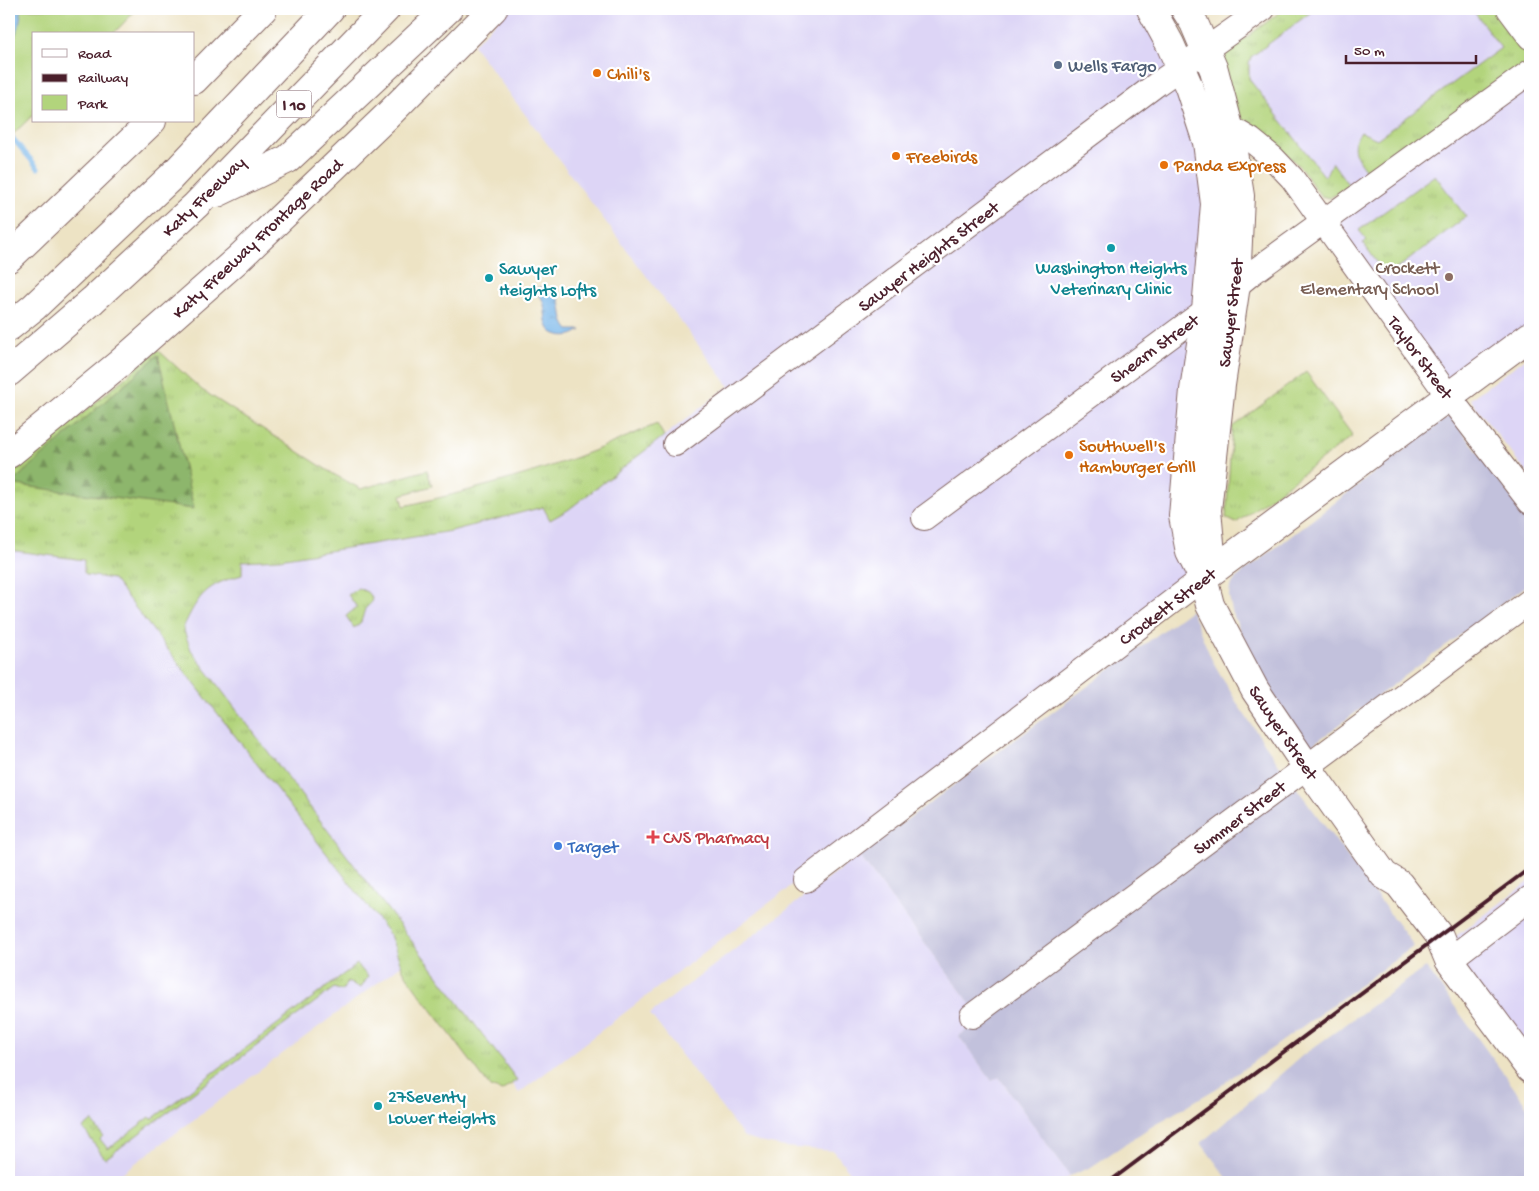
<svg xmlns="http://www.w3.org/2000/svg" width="1539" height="1191" viewBox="0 0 1539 1191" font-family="'Gochi Hand',sans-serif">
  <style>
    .built { fill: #ddd5f6 }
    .industrial { fill: #c2c1dc }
    .grass { fill: url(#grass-tufts); stroke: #7e7a54 }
    .forest { fill: url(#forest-firs); stroke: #6c6a4c }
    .green { fill: #b2d47c; stroke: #7e7a54 }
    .water { fill: url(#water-ripples); stroke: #606a8a }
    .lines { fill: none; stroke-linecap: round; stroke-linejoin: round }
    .stream { stroke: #76b5e9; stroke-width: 5 }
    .minor-casing { stroke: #836461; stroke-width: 26 }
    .major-casing { stroke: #836461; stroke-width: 30 }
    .highway-casing { stroke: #836461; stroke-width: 30 }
    .minor { stroke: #fff; stroke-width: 24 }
    .major { stroke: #fff; stroke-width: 28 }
    .highway { stroke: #fff; stroke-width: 28 }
    .rail { stroke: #4a1f2b; stroke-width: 4 }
    .service-dot { fill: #5c6f8a; stroke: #fff; stroke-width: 2 }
    .food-dot { fill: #e8710a; stroke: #fff; stroke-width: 2 }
    .culture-dot { fill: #0f9aa8; stroke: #fff; stroke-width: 2 }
    .education-dot { fill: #8d6e63; stroke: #fff; stroke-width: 2 }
    .health-dot { fill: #e0444e; stroke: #fff; stroke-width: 2 }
    .shop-dot { fill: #3f7fe0; stroke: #fff; stroke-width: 2 }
    .labels { text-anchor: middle; stroke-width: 4.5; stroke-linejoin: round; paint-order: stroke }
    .shield { fill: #fff; stroke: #80626b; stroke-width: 1 }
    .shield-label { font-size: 16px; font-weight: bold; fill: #4a1f2b }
    .service-label { font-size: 18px; fill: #4e5e75; stroke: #fff; text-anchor: start }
    .food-label { font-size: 18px; fill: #c56008; stroke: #fff; text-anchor: start }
    .street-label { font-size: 18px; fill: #4a1f2b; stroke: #fff }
    .culture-label { font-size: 18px; fill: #0d838f; stroke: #fff; text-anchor: start }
    .education-label { font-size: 18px; fill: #785e54; stroke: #fff; text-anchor: end }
    .health-label { font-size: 18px; fill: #be3a42; stroke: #fff; text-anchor: start }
    .shop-label { font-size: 18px; fill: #366cbe; stroke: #fff; text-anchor: start }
  </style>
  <defs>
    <pattern id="grass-tufts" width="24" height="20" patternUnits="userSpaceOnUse" patternTransform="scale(1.25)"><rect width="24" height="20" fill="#b2d47c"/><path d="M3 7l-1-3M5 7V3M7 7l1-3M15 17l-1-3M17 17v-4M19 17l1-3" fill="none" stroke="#9bb66b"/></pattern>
    <pattern id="forest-firs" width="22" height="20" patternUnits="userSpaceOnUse" patternTransform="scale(1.25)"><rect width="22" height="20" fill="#8db66c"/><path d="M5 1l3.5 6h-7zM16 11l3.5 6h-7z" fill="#759359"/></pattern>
    <pattern id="water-ripples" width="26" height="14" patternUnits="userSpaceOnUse" patternTransform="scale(1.25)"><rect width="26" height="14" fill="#76b5e9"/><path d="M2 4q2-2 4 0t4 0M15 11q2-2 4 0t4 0" fill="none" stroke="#6393bd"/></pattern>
  </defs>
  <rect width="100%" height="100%" fill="#fff"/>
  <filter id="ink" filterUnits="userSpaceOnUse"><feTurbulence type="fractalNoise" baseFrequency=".02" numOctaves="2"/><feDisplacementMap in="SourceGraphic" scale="10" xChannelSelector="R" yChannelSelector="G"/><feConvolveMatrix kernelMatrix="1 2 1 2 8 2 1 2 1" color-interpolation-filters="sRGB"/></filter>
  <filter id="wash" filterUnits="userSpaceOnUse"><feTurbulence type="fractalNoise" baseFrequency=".0096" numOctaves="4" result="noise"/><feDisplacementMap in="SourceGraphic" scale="20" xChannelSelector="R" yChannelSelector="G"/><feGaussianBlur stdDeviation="1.12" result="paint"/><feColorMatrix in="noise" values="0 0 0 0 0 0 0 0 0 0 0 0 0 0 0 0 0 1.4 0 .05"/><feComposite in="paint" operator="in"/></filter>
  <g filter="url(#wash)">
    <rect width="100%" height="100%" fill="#ede3c4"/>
    <!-- built -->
    <path class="built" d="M 508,9 L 1163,9 L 1220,207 L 1195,579 L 519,1093 L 415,955 L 110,1182 L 9,1182 L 9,530 L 340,534 L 543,490 L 664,436 L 729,386 L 473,45 Z
      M 1284,9 L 1501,9 L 1530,49 L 1377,174 L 1329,198 L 1321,196 L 1316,190 L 1302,169 L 1285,152 L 1266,139 L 1223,55 Z
      M 1530,76 L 1530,332 L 1451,391 L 1328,223 Z
      M 1530,355 L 1530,477 L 1470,399 Z
      M 859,855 L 982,1019 L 959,1036 L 992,1081 L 999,1077 L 1070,1176 L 1061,1182 L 857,1182 L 834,1151 L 785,1147 L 755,1141 L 744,1137 L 650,1014 Z
      M 1530,881 L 1530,1070 L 1440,948 Z"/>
    <!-- industrial -->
    <path class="industrial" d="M 1450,415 L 1530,521 L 1530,583 L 1308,748 L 1287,720 L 1246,646 L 1232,611 L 1229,596 L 1230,587 L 1236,578 Z
      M 1191,610 L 1212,660 L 1240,708 L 1278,763 L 1414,946 L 1217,1088 L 1146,1130 L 1091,1167 L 1070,1176 L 999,1077 L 992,1081 L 959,1036 L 982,1019 L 859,855 Z
      M 1426,967 L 1530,1110 L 1530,1171 L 1515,1182 L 1230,1182 L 1201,1143 L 1303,1055 Z"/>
    <!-- grass -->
    <path class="grass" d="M 1284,9 L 1315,9 L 1251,57 L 1249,63 L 1249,79 L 1325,177 L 1332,162 L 1350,187 L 1329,198 L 1321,196 L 1316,190 L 1302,169 L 1285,152 L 1238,121 L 1219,59 L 1223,55 Z
      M 1472,9 L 1501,9 L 1530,49 L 1530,62 L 1371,177 C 1361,163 1345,148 1361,132 L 1377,139 L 1501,48 Z
      M 1435,175 L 1466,217 L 1387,276 L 1363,243 L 1366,240 L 1359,230 Z
      M 158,350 L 202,390 L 335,475 L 361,489 L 427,470 L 432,486 L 401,495 L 404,506 C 470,491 535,474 598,449 C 618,441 637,432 657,424 L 664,436 L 568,510 L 550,520 L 543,507 L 451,531 L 279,559 L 242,561 L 242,575 C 206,585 199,594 183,628 L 191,650 L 517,1080 L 502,1091 L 490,1087 L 416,989 L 403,970 L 390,935 L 113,579 L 86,575 L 84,572 L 84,560 L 9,550 L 9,475 Z
      M 1306,372 L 1353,436 L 1236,523 L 1226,518 L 1232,427 Z
      M 358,588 L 367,592 L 372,598 L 371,603 L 365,609 L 361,622 L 354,628 L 346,616 L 357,607 L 348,595 Z
      M 357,964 L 368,977 L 361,988 L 347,982 L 342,991 L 334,988 L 105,1159 L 83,1128 L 92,1121 L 103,1136 L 100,1139 L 108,1149 L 150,1117 L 152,1119 Z"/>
    <!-- forest -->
    <path class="forest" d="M 158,355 L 194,509 L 10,484 Z"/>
    <!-- green -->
    <path class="green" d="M 9,9 L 137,9 L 113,34 L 34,34 L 34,114 L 9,138 Z"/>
    <!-- water -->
    <path class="water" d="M 9,9 L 22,9 L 19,25 L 9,52 Z
      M 541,287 C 570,291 555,316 569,330 L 581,330 C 574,335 568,337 559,335 C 539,331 550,308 540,296 C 537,293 533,293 529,293 L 535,288 Z"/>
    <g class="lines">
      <!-- stream -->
      <path class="stream" d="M 9,134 L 38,168"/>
    </g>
  </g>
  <g filter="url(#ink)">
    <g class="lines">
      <!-- minor casing -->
      <g class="minor-casing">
        <path id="minor" d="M 1509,9 L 1530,37
          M 1229,127 L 1251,140 L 1273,158 L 1292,178 L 1449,397 L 1530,502
          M 675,444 L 1157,84 L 1263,9
          M 924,518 L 1206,310 L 1252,273 L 1530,72
          M 806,880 L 1203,578
          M 1449,960 L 1530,898
          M 972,1016 L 1530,601"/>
      </g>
      <!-- major casing -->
      <g class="major-casing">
        <path id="major" d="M 1151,9 L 1170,44 L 1189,87 L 1207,142 L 1215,204 L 1206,310 L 1194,390 L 1183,516 L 1190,552 L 1203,578 L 1210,605 L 1255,690 L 1307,767 L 1384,875 L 1399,884 L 1439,936 L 1449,960 L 1530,1069
          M 1185,9 L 1194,23 L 1214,70 L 1229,127 L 1240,196 L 1236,285 L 1221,385 L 1207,510 L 1211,554 L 1203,578
          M 9,454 L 120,363 L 238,259 L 386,117 L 493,9
          M 1203,578 L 1530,336"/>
      </g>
      <!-- highway casing -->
      <g class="highway-casing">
        <path id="highway" d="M 194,80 L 263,9
          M 217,193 L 288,159 L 448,9
          M 9,258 L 152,121
          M 9,327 L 34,307 L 171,177 L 330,9
          M 9,372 L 93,300 L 196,205 L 386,9"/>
      </g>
      <!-- minor -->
      <use href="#minor" class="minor"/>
      <!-- major -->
      <use href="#major" class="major"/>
      <!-- highway -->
      <use href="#highway" class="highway"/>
      <!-- rail -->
      <path class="rail" d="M 1109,1182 L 1530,868"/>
    </g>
  </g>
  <!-- markers -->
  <circle class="service-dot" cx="1058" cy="65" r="5"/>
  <g class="food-dot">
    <circle cx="597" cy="73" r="5"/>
    <circle cx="896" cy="156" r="5"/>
    <circle cx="1164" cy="165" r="5"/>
    <circle cx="1069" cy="455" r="5"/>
  </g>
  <g class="culture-dot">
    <circle cx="1111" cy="248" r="5"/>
    <circle cx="489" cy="278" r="5"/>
    <circle cx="378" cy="1106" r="5"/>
  </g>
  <circle class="education-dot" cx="1449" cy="277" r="5"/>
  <path class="health-dot" d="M650.5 829.5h5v5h5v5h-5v5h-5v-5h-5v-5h5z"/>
  <circle class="shop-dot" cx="558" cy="846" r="5"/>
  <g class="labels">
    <!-- shield labels -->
    <rect class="shield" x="276.5" y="90.5" width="35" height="27" rx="4"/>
    <g class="shield-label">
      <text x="294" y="110">I 10</text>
    </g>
    <!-- service labels -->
    <g class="service-label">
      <text x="1068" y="71">Wells Fargo</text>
    </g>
    <!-- food labels -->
    <g class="food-label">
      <text x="607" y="79">Chili's</text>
      <text x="906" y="162">Freebirds</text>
      <text x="1174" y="171">Panda Express</text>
      <text x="1079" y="451">Southwell's<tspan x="1079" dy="21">Hamburger Grill</tspan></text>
    </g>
    <!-- street labels -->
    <g class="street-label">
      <text transform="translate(203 196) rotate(-44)" y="6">Katy Freeway</text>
      <text transform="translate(257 238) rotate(-43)" y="6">Katy Freeway Frontage Road</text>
      <text transform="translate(928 256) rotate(-37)" y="6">Sawyer Heights Street</text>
      <text transform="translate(1230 313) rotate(-83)" y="6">Sawyer Street</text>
      <text transform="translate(1154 348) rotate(-36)" y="6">Shearn Street</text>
      <text transform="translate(1421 357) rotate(54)" y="6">Taylor Street</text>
      <text transform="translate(1167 606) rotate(-37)" y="6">Crockett Street</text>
      <text transform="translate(1284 732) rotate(56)" y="6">Sawyer Street</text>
      <text transform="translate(1239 817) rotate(-37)" y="6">Summer Street</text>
    </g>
    <!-- culture labels -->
    <g class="culture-label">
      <text x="1111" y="273" text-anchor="middle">Washington Heights<tspan x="1111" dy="21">Veterinary Clinic</tspan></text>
      <text x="499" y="274">Sawyer<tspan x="499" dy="21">Heights Lofts</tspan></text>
      <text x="388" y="1102">27Seventy<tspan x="388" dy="21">Lower Heights</tspan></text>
    </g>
    <!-- education labels -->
    <g class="education-label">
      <text x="1439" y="273">Crockett<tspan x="1439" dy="21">Elementary School</tspan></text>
    </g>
    <!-- health labels -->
    <g class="health-label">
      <text x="663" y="843">CVS Pharmacy</text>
    </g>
    <!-- shop labels -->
    <g class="shop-label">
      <text x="568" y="852">Target</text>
    </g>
  </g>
  <!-- margin -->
  <rect width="1539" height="1191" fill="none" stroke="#fff" stroke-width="30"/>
  <!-- legend -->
  <rect x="32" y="32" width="162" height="90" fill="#ffffff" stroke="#b7a5aa"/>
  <rect x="42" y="49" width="25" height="8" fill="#ffffff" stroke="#b7a5aa"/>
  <text x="78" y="58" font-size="15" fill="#4a1f2b">Road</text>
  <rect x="42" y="74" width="25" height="8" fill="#4a1f2b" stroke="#b7a5aa"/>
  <text x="78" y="82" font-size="15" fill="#4a1f2b">Railway</text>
  <rect x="42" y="95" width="25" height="15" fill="#b2d47c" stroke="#b7a5aa"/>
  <text x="78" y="108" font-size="15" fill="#4a1f2b">Park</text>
  <!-- scale -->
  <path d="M1346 55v8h130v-8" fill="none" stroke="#4a1f2b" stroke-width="2.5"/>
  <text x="1354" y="55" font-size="15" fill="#4a1f2b" stroke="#ffffff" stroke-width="4" paint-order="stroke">50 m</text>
</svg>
